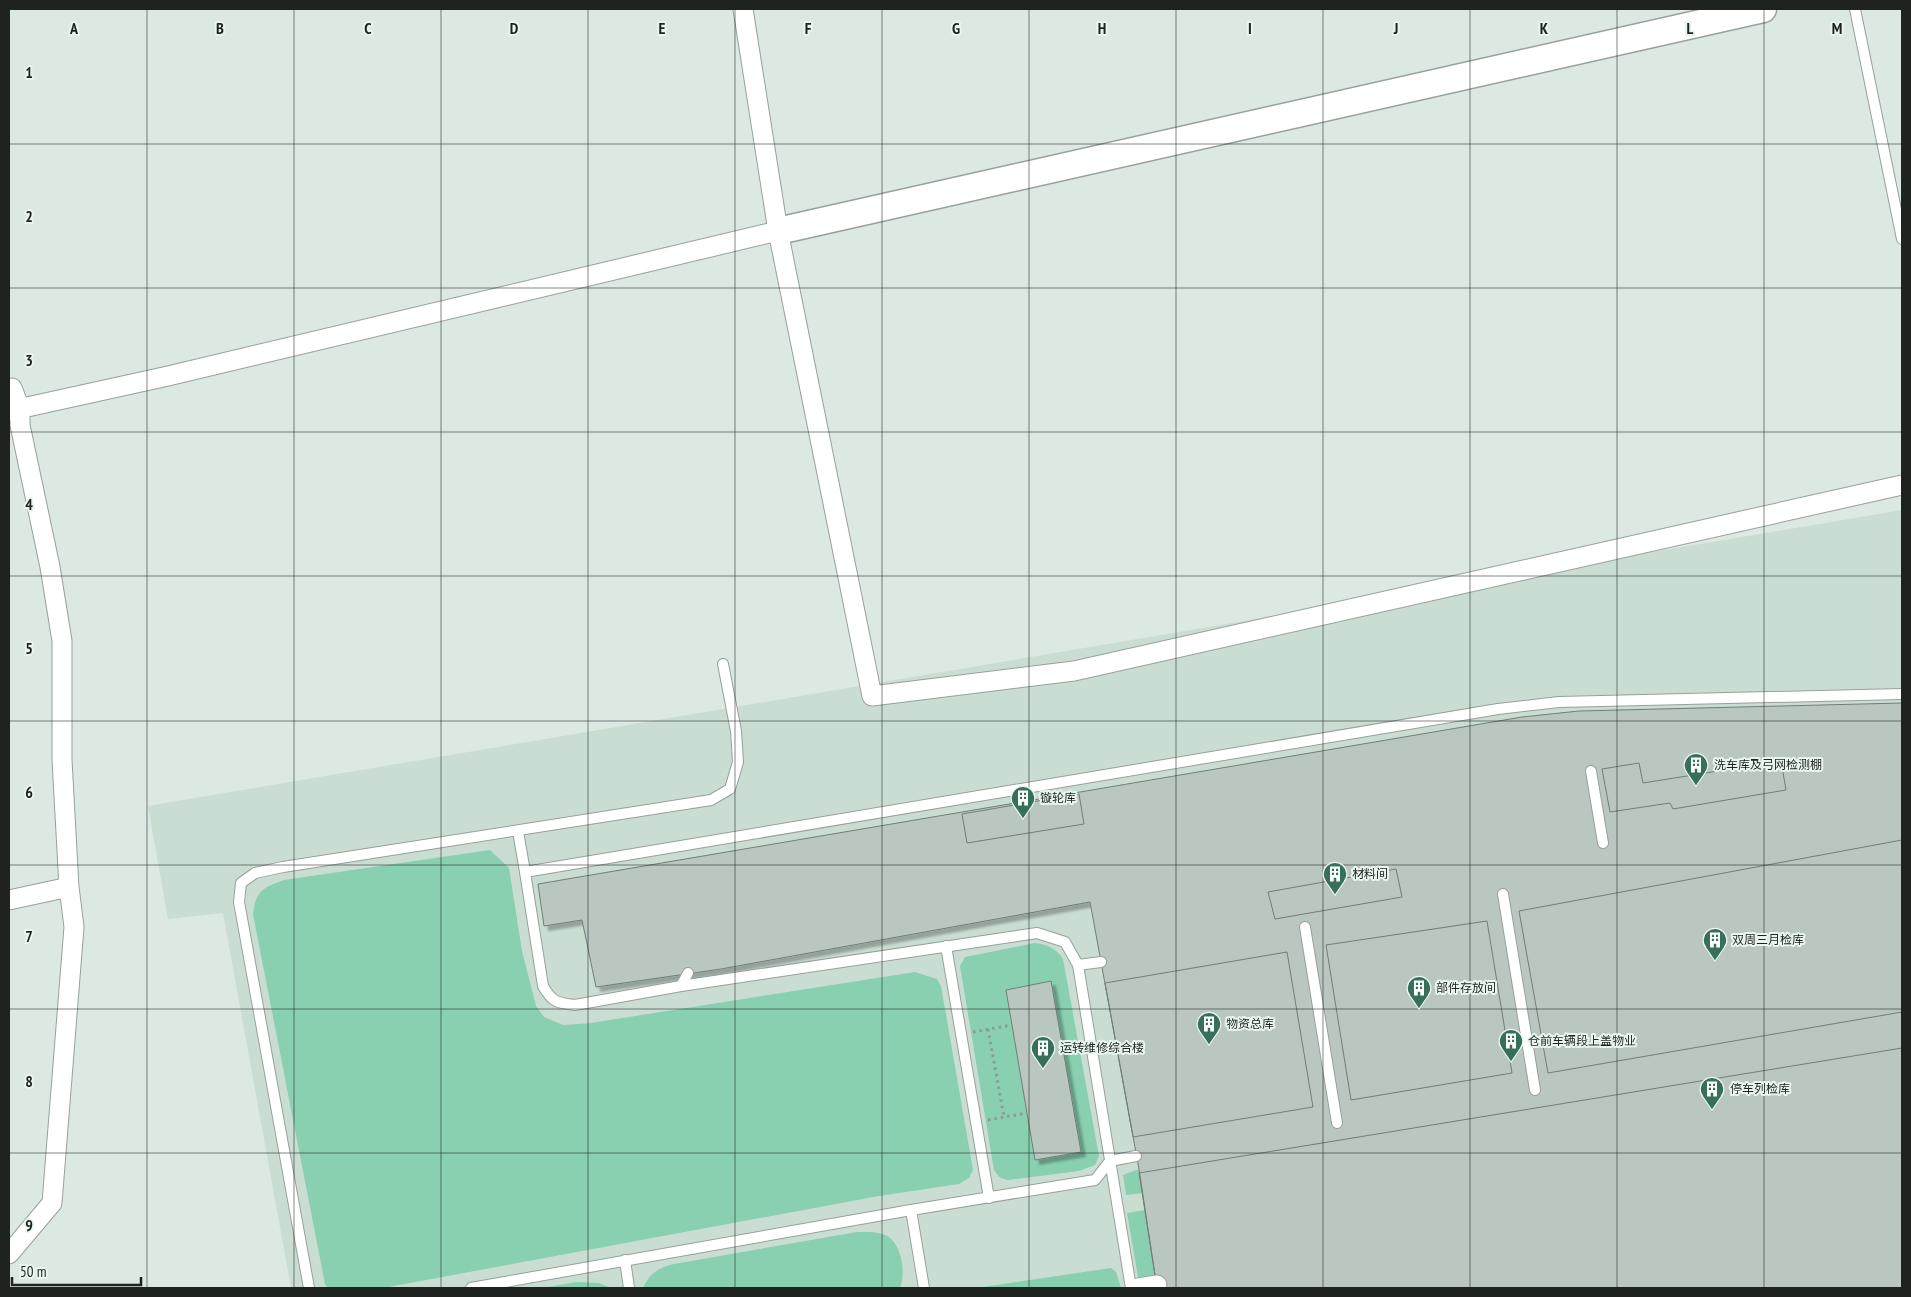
<svg xmlns="http://www.w3.org/2000/svg" width="1911" height="1297" viewBox="0 0 1911 1297" font-family="'PT Sans Narrow','Noto Sans SC',sans-serif">
  <style>
    .built { fill: #caddd3 }
    .green { fill: #88d0b0 }
    .building { fill: #bac6c0; stroke: #737d78; filter: url(#shadow) }
    .lines { fill: none; stroke-linecap: round; stroke-linejoin: round }
    .lane-casing { stroke: #96a19b; stroke-width: 12 }
    .street-casing { stroke: #96a19b; stroke-width: 21 }
    .secondary-casing { stroke: #96a19b; stroke-width: 29 }
    .path { stroke: #8f9994; stroke-width: 3; stroke-dasharray: 2.5 4; stroke-linecap: butt }
    .lane { stroke: #fff; stroke-width: 10 }
    .street { stroke: #fff; stroke-width: 19 }
    .secondary { stroke: #fff; stroke-width: 26 }
    .grid { fill: none; stroke: #1e2320; stroke-width: 1; stroke-opacity: 0.55 }
    .labels { text-anchor: middle; stroke-width: 4; stroke-linejoin: round; paint-order: stroke }
    .poi-label { font-size: 12px; fill: #1e2320; stroke: #e9f5ef; text-anchor: start }
    .grid-label { font-size: 16px; text-anchor: middle; font-weight: bold; fill: #1e2320; stroke: #e9f5ef; stroke-width: 4; stroke-linejoin: round; paint-order: stroke }
  </style>
  <defs>
    <filter id="shadow"><feDropShadow dx="4.5" dy="4.5" stdDeviation="1" flood-color="#0004"/></filter>
  </defs>
  <rect width="100%" height="100%" fill="#dce8e2"/>
  <!-- built -->
  <path class="built" d="M 1902,510 L 1902,1288 L 291,1288 L 223,913 L 168,919 L 148,806 Z"/>
  <!-- green -->
  <path class="green" d="M 490,850 L 509,868 L 522,951 L 536,1006 L 544,1017 L 563,1025 L 591,1023 L 915,972 L 937,979 L 941,986 L 973,1170 L 969,1178 L 959,1184 L 879,1196 L 383,1288 L 328,1288 L 325,1284 L 253,914 C 256,891 262,888 284,880 Z
    M 1035,943 C 1048,945 1056,948 1063,959 L 1099,1156 L 1095,1165 L 1079,1171 L 1007,1180 L 999,1177 L 994,1170 L 960,966 L 965,957 Z
    M 1139,1169 L 1143,1193 L 1126,1195 L 1123,1175 Z
    M 1146,1210 L 1157,1288 L 1140,1288 L 1127,1213 Z
    M 857,1232 C 866,1232 876,1231 885,1235 C 902,1242 906,1273 900,1288 L 643,1288 C 650,1273 658,1268 674,1264 Z
    M 1111,1268 L 1116,1272 L 1121,1288 L 976,1288 Z
    M 577,1282 L 599,1283 L 611,1288 L 541,1288 Z"/>
  <!-- building -->
  <path class="building" d="M 1902,703 L 1902,1288 L 1157,1288 L 1139,1169 L 1090,902 L 721,969 L 596,987 L 582,920 L 544,926 L 538,884 L 1522,717 L 1579,711 Z
    M 1781,761 L 1786,790 L 1673,809 L 1670,803 L 1610,812 L 1602,769 L 1639,763 L 1643,783 Z
    M 1079,794 L 1084,824 L 967,843 L 962,814 Z
    M 1902,840 L 1902,1012 L 1548,1073 L 1519,911 Z
    M 1396,869 L 1402,897 L 1275,919 L 1268,892 Z
    M 1487,921 L 1512,1073 L 1351,1100 L 1326,945 Z
    M 1287,952 L 1313,1107 L 1133,1137 L 1105,983 Z
    M 1051,981 L 1081,1152 L 1035,1160 L 1006,990 Z
    M 1902,1048 L 1902,1288 L 1157,1288 L 1139,1173 Z"/>
  <g class="lines">
    <!-- lane casing -->
    <g class="lane-casing">
      <path id="lane" d="M 1855,9 L 1902,239
        M 1591,771 L 1603,843
        M 518,831 L 525,872
        M 1503,894 L 1535,1090
        M 1305,927 L 1337,1123
        M 946,946 L 989,1198
        M 1101,962 L 1078,965 L 1131,1288
        M 688,973 L 681,986 L 575,1005 C 557,1003 552,1002 543,986 L 525,872 L 1498,709 L 1559,702 L 1902,694
        M 681,986 L 1037,933 L 1065,942 L 1078,965
        M 911,1210 L 924,1288
        M 625,1260 L 629,1288
        M 309,1288 L 239,902 L 241,883 L 255,873 L 283,867 L 711,800 L 730,789 L 738,762 L 736,731 L 723,664
        M 471,1288 L 911,1210 L 1095,1180 L 1110,1161 L 1136,1156"/>
    </g>
    <!-- street casing -->
    <g class="street-casing">
      <path id="street" d="M 743,9 L 778,231 L 872,696 L 1074,671 L 1902,485
        M 9,411 L 168,376 L 778,231
        M 9,900 L 69,887
        M 9,1254 L 52,1203 L 74,927 L 69,887 L 62,760 L 62,641 L 50,567 L 20,425 L 20,409 L 12,388
        M 1138,1288 L 1157,1285"/>
    </g>
    <!-- secondary casing -->
    <g class="secondary-casing">
      <path id="secondary" d="M 778,231 L 1763,9"/>
    </g>
    <!-- path -->
    <path class="path" d="M 988,1029 L 1004,1117
      M 973,1032 L 1012,1025
      M 988,1120 L 1027,1113"/>
    <!-- lane -->
    <use href="#lane" class="lane"/>
    <!-- street -->
    <use href="#street" class="street"/>
    <!-- secondary -->
    <use href="#secondary" class="secondary"/>
  </g>
  <!-- grid -->
  <path class="grid" d="M 147,9 L 147,1288M 294,9 L 294,1288M 441,9 L 441,1288M 588,9 L 588,1288M 735,9 L 735,1288M 882,9 L 882,1288M 1029,9 L 1029,1288M 1176,9 L 1176,1288M 1323,9 L 1323,1288M 1470,9 L 1470,1288M 1617,9 L 1617,1288M 1764,9 L 1764,1288M 9,144 L 1902,144M 9,288 L 1902,288M 9,432 L 1902,432M 9,576 L 1902,576M 9,721 L 1902,721M 9,865 L 1902,865M 9,1009 L 1902,1009M 9,1153 L 1902,1153"/>
  <!-- icons -->
  <defs>
    <g id="building-pin" transform="scale(1.25)"><path d="M0 17L-7.5 6A9.5 9.5 0 1 1 7.5 6Z" fill="#377058" stroke="#e9f5ef"/><path d="M-4-6H4V6H1V3H-1V6H-4ZM-2.5-4.3h1.7v1.8h-1.7ZM.8-4.3h1.7v1.8H.8ZM-2.5-1h1.7V.8h-1.7ZM.8-1h1.7V.8H.8Z" fill="#fff"/></g>
  </defs>
  <g fill-rule="evenodd">
    <use href="#building-pin" x="1696" y="765"/>
    <use href="#building-pin" x="1023" y="798"/>
    <use href="#building-pin" x="1335" y="874"/>
    <use href="#building-pin" x="1715" y="940"/>
    <use href="#building-pin" x="1419" y="988"/>
    <use href="#building-pin" x="1209" y="1024"/>
    <use href="#building-pin" x="1511" y="1041"/>
    <use href="#building-pin" x="1043" y="1048"/>
    <use href="#building-pin" x="1712" y="1089"/>
  </g>
  <g class="labels">
    <!-- poi labels -->
    <g class="poi-label">
      <text x="1714" y="769">洗车库及弓网检测棚</text>
      <text x="1040" y="802">镟轮库</text>
      <text x="1352" y="878">材料间</text>
      <text x="1732" y="944">双周三月检库</text>
      <text x="1436" y="992">部件存放间</text>
      <text x="1226" y="1028">物资总库</text>
      <text x="1528" y="1045">仓前车辆段上盖物业</text>
      <text x="1060" y="1052">运转维修综合楼</text>
      <text x="1730" y="1093">停车列检库</text>
    </g>
  </g>
  <g class="grid-label">
    <text x="74" y="34">A</text>
    <text x="220" y="34">B</text>
    <text x="368" y="34">C</text>
    <text x="514" y="34">D</text>
    <text x="662" y="34">E</text>
    <text x="808" y="34">F</text>
    <text x="956" y="34">G</text>
    <text x="1102" y="34">H</text>
    <text x="1250" y="34">I</text>
    <text x="1396" y="34">J</text>
    <text x="1544" y="34">K</text>
    <text x="1690" y="34">L</text>
    <text x="1837" y="34">M</text>
    <text x="29" y="78">1</text>
    <text x="29" y="222">2</text>
    <text x="29" y="366">3</text>
    <text x="29" y="510">4</text>
    <text x="29" y="654">5</text>
    <text x="29" y="798">6</text>
    <text x="29" y="942">7</text>
    <text x="29" y="1087">8</text>
    <text x="29" y="1231">9</text>
  </g>
  <!-- border -->
  <rect width="1911" height="1297" fill="none" stroke="#1e2320" stroke-width="20"/>
  <!-- scale -->
  <path d="M12 1277v8h129v-8" fill="none" stroke="#1e2320" stroke-width="2.5"/>
  <text x="20" y="1277" font-size="15" fill="#1e2320" stroke="#e9f5ef" stroke-width="4" paint-order="stroke">50 m</text>
</svg>
